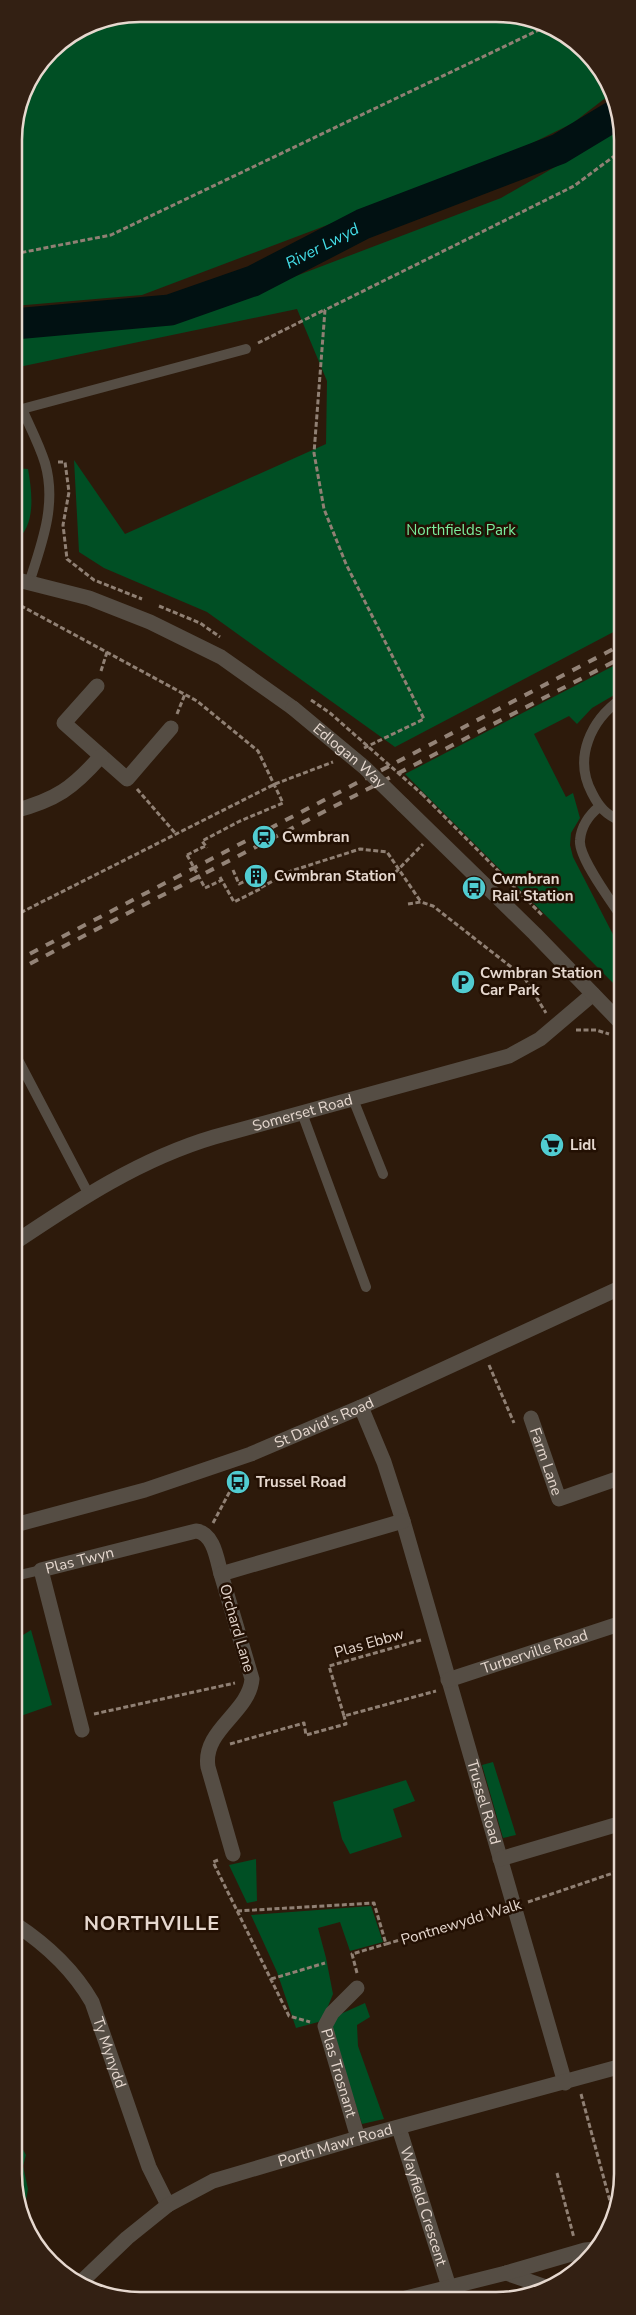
<svg xmlns="http://www.w3.org/2000/svg" width="636" height="2315" viewBox="0 0 636 2315" font-family="'Nunito Sans',sans-serif">
  <style>
    .green { fill: #004f24 }
    .lines { fill: none; stroke-linecap: round; stroke-linejoin: round }
    .river { stroke: #011112; stroke-width: 31 }
    .path { stroke: #908074; stroke-width: 3; stroke-dasharray: 5 2.5; stroke-linecap: butt }
    .service { stroke: #554d44; stroke-width: 10 }
    .minor { stroke: #554d44; stroke-width: 15 }
    .tertiary { stroke: #554d44; stroke-width: 15 }
    .rail { stroke: #938377; stroke-width: 4; stroke-dasharray: 9 9; stroke-linecap: butt }
    .path-bridge { stroke: #908074; stroke-width: 3; stroke-dasharray: 5 2.5; stroke-linecap: butt }
    .tertiary-bridge { stroke: #554d44; stroke-width: 15 }
    .labels { text-anchor: middle; stroke-width: 5; stroke-linejoin: round; paint-order: stroke }
    .park-label { font-size: 15px; fill: #7aee9d; stroke: #231003 }
    .street-label { font-size: 15px; fill: #e6d8cf; stroke: #231003 }
    .poi-label { font-size: 15px; font-weight: bold; fill: #e6d8cf; stroke: #231003; text-anchor: start }
    .water-label { font-size: 16px; font-style: italic; fill: #44dde7; stroke: #231003 }
    .district-label { font-size: 20px; font-weight: bold; letter-spacing: 1px; fill: #e6d8cf; stroke: #231003 }
    .rim { fill: none; stroke: #e6d8cf; stroke-width: 2.5 }
  </style>
  <rect width="100%" height="100%" fill="#2d1a0b"/>
  <!-- green -->
  <path class="green" d="M 141,14 L 520,16 L 559,31 L 591,57 L 608,96 L 573,123 L 494,162 L 142,295 L 14,306 L 14,133 L 24,92 L 51,51 L 92,23 Z
    M 621,129 L 621,628 L 395,747 L 207,612 L 104,568 L 79,552 L 74,460 L 125,534 L 326,444 L 327,381 L 297,309 L 14,368 L 14,335 L 175,322 L 501,198 Z
    M 14,468 L 28,469 C 32,492 37,527 14,542 Z
    M 621,662 L 621,691 L 592,708 L 577,724 L 569,716 L 534,734 L 566,797 L 573,793 L 580,818 L 571,833 L 570,845 L 573,857 L 621,950 L 621,991 L 405,774 Z
    M 31,1630 L 52,1705 L 15,1718 L 15,1640 Z
    M 493,1762 L 516,1835 L 503,1838 L 482,1765 Z
    M 406,1780 L 415,1801 L 393,1809 L 402,1837 L 350,1854 L 342,1839 L 333,1802 Z
    M 256,1859 L 257,1901 L 247,1903 L 229,1865 Z
    M 371,1906 L 383,1942 L 350,1951 L 340,1922 L 318,1928 L 326,1958 L 333,1994 L 322,2021 L 296,2028 L 277,1972 L 251,1915 Z
    M 365,2003 L 370,2017 L 357,2025 L 358,2046 L 384,2119 L 362,2124 L 331,2028 L 334,2017 Z
    M 15,2135 L 26,2155 L 23,2166 L 28,2189 L 24,2212 L 15,2191 Z"/>
  <g class="lines">
    <!-- river -->
    <path class="river" id="s1" d="M 14,324 L 170,310 L 253,281 L 363,224 L 559,149 L 617,114"/>
    <!-- path -->
    <path class="path" d="M 14,254 L 111,235 L 547,26
      M 258,343 L 324,310
      M 58,462 L 65,462 L 69,492 L 63,525 L 67,559 L 94,580 L 142,599
      M 14,602 L 197,701 L 258,751 L 283,803 L 240,821 L 202,841 L 207,848
      M 159,606 L 200,623 L 220,637
      M 101,671 L 107,652
      M 177,714 L 185,694
      M 364,748 L 424,719 L 346,564 L 324,509 L 314,453 L 325,310 L 574,186 L 621,151
      M 137,789 L 176,834
      M 422,794 L 543,916
      M 187,855 L 205,846
      M 233,870 L 239,884 L 253,877 L 260,888 L 291,871 L 360,849 L 387,852 L 421,902
      M 220,877 L 234,902 L 260,889
      M 390,878 L 423,844
      M 205,888 L 222,880
      M 408,904 L 421,902 L 433,906 L 524,977 L 546,1013
      M 14,916 L 275,784 L 333,762
      M 576,1030 L 596,1030 L 609,1034
      M 489,1365 L 514,1423
      M 213,1523 L 238,1476
      M 421,1640 L 329,1666 L 344,1716 L 436,1691
      M 94,1714 L 235,1683
      M 230,1744 L 304,1723 L 306,1735 L 346,1724 L 344,1716
      M 218,1860 L 213,1862 L 289,2016 L 310,2022
      M 528,1902 L 622,1870
      M 237,1911 L 374,1903 L 386,1944 L 500,1911
      M 357,1973 L 352,1954 L 386,1944
      M 271,1979 L 325,1963
      M 581,2094 L 614,2216
      M 557,2173 L 574,2238"/>
    <!-- service -->
    <path class="service" d="M 29,583 C 42,543 57,504 45,463 C 39,444 30,427 22,409 L 246,349
      M 621,699 C 591,720 573,758 592,793 C 599,807 606,815 621,821
      M 599,807 C 589,815 581,827 580,840 C 578,857 611,901 621,916
      M 14,1052 L 88,1193
      M 353,1099 L 383,1174
      M 302,1113 L 366,1287
      M 15,1576 L 41,1570"/>
    <!-- minor -->
    <g class="minor">
      <path d="M 97,686 L 64,723 L 127,779 L 171,728"/>
      <path d="M 14,811 C 56,800 73,788 101,756"/>
      <path id="s2" d="M 14,1243 C 78,1200 140,1159 214,1137 L 509,1056 L 540,1039 L 593,994"/>
      <path id="s3" d="M 361,1407 L 384,1462 L 403,1521 L 565,2083"/>
      <path id="s4" d="M 531,1418 L 559,1499 L 622,1477"/>
      <path id="s5" d="M 448,1680 L 622,1623"/>
      <path id="s6" d="M 82,1730 L 41,1570 L 196,1531 C 214,1533 217,1560 221,1574"/>
      <path d="M 233,1854 L 208,1767 C 202,1730 249,1713 252,1679 L 221,1574 L 403,1521"/>
      <path d="M 500,1859 L 622,1823"/>
      <path id="s7" d="M 15,1924 C 47,1945 73,1969 92,2002 L 149,2167 L 168,2205"/>
      <path id="s8" d="M 357,1988 L 332,2013 L 325,2026 L 358,2138"/>
      <path id="s9" d="M 399,2128 L 449,2287"/>
      <path d="M 506,2273 L 549,2288"/>
      <path id="s10" d="M 78,2285 L 127,2238 L 168,2205 L 213,2181 L 358,2138 L 622,2066"/>
      <path d="M 398,2300 L 506,2273 L 585,2250 L 596,2249"/>
    </g>
    <!-- tertiary -->
    <g class="tertiary">
      <path d="M 14,579 L 89,598 L 150,622 L 221,657 L 293,708"/>
      <path d="M 403,805 L 535,934 L 622,1024"/>
      <path id="s11" d="M 15,1525 L 145,1490 L 251,1454 L 361,1407 L 622,1287"/>
    </g>
    <!-- rail -->
    <path class="rail" d="M 14,962 L 621,645
      M 14,972 L 621,658"/>
    <!-- path-bridge -->
    <path class="path-bridge" d="M 311,700 L 330,713 L 422,794
      M 187,855 L 205,888"/>
    <!-- tertiary-bridge -->
    <path class="tertiary-bridge" id="s12" d="M 293,708 L 364,767 L 403,805"/>
  </g>
  <!-- icons -->
  <defs>
    <g id="station-disc" transform="scale(1.25)"><circle r="9.5" fill="#51ccd1" stroke="#231003"/><path d="M-3-6H3Q5-6 5-4V2Q5 4 3 4L4.5 6H3L1.5 4h-3L-3 6H-4.5L-3 4Q-5 4-5 2V-4Q-5-6-3-6ZM-3.5-4v3h7v-3ZM-3.5 1v1.5H-2V1ZM2 1v1.5H3.5V1Z" fill="#111"/></g>
    <g id="building-disc" transform="scale(1.25)"><circle r="9.5" fill="#51ccd1" stroke="#231003"/><path d="M-4-6H4V6H1V3H-1V6H-4ZM-2.5-4.3h1.7v1.8h-1.7ZM.8-4.3h1.7v1.8H.8ZM-2.5-1h1.7V.8h-1.7ZM.8-1h1.7V.8H.8Z" fill="#111"/></g>
    <g id="bus-disc" transform="scale(1.25)"><circle r="9.5" fill="#51ccd1" stroke="#231003"/><path d="M-5-6H5V4H4V6H2V4H-2V6H-4V4H-5ZM-3.5-4V0h7V-4ZM-3.5 1.2v1.5H-2V1.2ZM2 1.2v1.5H3.5V1.2Z" fill="#111"/></g>
    <g id="parking-disc" transform="scale(1.25)"><circle r="9.5" fill="#51ccd1" stroke="#231003"/><path d="M-3.5-5.5H1a3.5 3.5 0 0 1 0 7H-1V5.5H-3.5ZM-1-3.4V-.6H.8a1.4 1.4 0 0 0 0-2.8Z" fill="#111"/></g>
    <g id="supermarket-disc" transform="scale(1.25)"><circle r="9.5" fill="#51ccd1" stroke="#231003"/><path d="M-6-5.5h2.5l.6 2H6L4.5 2H-2.5L-4.4-4H-6ZM-1.5 3.2a1.3 1.3 0 1 0 .1 0ZM3 3.2a1.3 1.3 0 1 0 .1 0Z" fill="#111"/></g>
  </defs>
  <g fill-rule="evenodd">
    <use href="#station-disc" x="264" y="837"/>
    <use href="#building-disc" x="256" y="876"/>
    <use href="#bus-disc" x="474" y="888"/>
    <use href="#parking-disc" x="463" y="982"/>
    <use href="#supermarket-disc" x="552" y="1145"/>
    <use href="#bus-disc" x="238" y="1482"/>
  </g>
  <g class="labels">
    <!-- park labels -->
    <g class="park-label">
      <text x="461" y="535">Northfields Park</text>
    </g>
    <!-- street labels -->
    <g class="street-label">
      <text dy="5" stroke="none"><textPath href="#s12" startOffset="74">Edlogan Way</textPath></text>
      <text dy="5" stroke="none"><textPath href="#s2" startOffset="319">Somerset Road</textPath></text>
      <text dy="5" stroke="none"><textPath href="#s11" startOffset="326">St David's Road</textPath></text>
      <text dy="5" stroke="none"><textPath href="#s4" startOffset="46">Farm Lane</textPath></text>
      <text dy="5" stroke="none"><textPath href="#s6" startOffset="205">Plas Twyn</textPath></text>
      <text transform="translate(237 1628) rotate(74)" y="5">Orchard Lane</text>
      <text transform="translate(369 1643) rotate(-16)" y="5">Plas Ebbw</text>
      <text dy="5" stroke="none"><textPath href="#s5" startOffset="91">Turberville Road</textPath></text>
      <text dy="5" stroke="none"><textPath href="#s3" startOffset="414">Trussel Road</textPath></text>
      <text transform="translate(461 1922) rotate(-17)" y="5">Pontnewydd Walk</text>
      <text dy="5" stroke="none"><textPath href="#s7" startOffset="164">Ty Mynydd</textPath></text>
      <text dy="5" stroke="none"><textPath href="#s8" startOffset="99">Plas Trosnant</textPath></text>
      <text dy="5" stroke="none"><textPath href="#s10" startOffset="299">Porth Mawr Road</textPath></text>
      <text dy="5" stroke="none"><textPath href="#s9" startOffset="82">Wayfield Crescent</textPath></text>
    </g>
    <!-- poi labels -->
    <g class="poi-label">
      <text x="282" y="842">Cwmbran</text>
      <text x="274" y="881">Cwmbran Station</text>
      <text x="492" y="884">Cwmbran<tspan x="492" dy="17">Rail Station</tspan></text>
      <text x="480" y="978">Cwmbran Station<tspan x="480" dy="17">Car Park</tspan></text>
      <text x="570" y="1150">Lidl</text>
      <text x="256" y="1487">Trussel Road</text>
    </g>
    <!-- water labels -->
    <g class="water-label">
      <text dy="6" stroke="none"><textPath href="#s1" startOffset="322">River Lwyd</textPath></text>
    </g>
    <!-- district labels -->
    <g class="district-label">
      <text x="152" y="1930">NORTHVILLE</text>
    </g>
  </g>
  <!-- crop -->
  <path d="M0 0H636V2315H0ZM140 22H496A118 118 0 0 1 614 140V2174A118 118 0 0 1 496 2292H140A118 118 0 0 1 22 2174V140A118 118 0 0 1 140 22Z" fill="#332013" fill-rule="evenodd"/>
  <path class="rim" d="M140 22H496A118 118 0 0 1 614 140V2174A118 118 0 0 1 496 2292H140A118 118 0 0 1 22 2174V140A118 118 0 0 1 140 22Z"/>
</svg>
